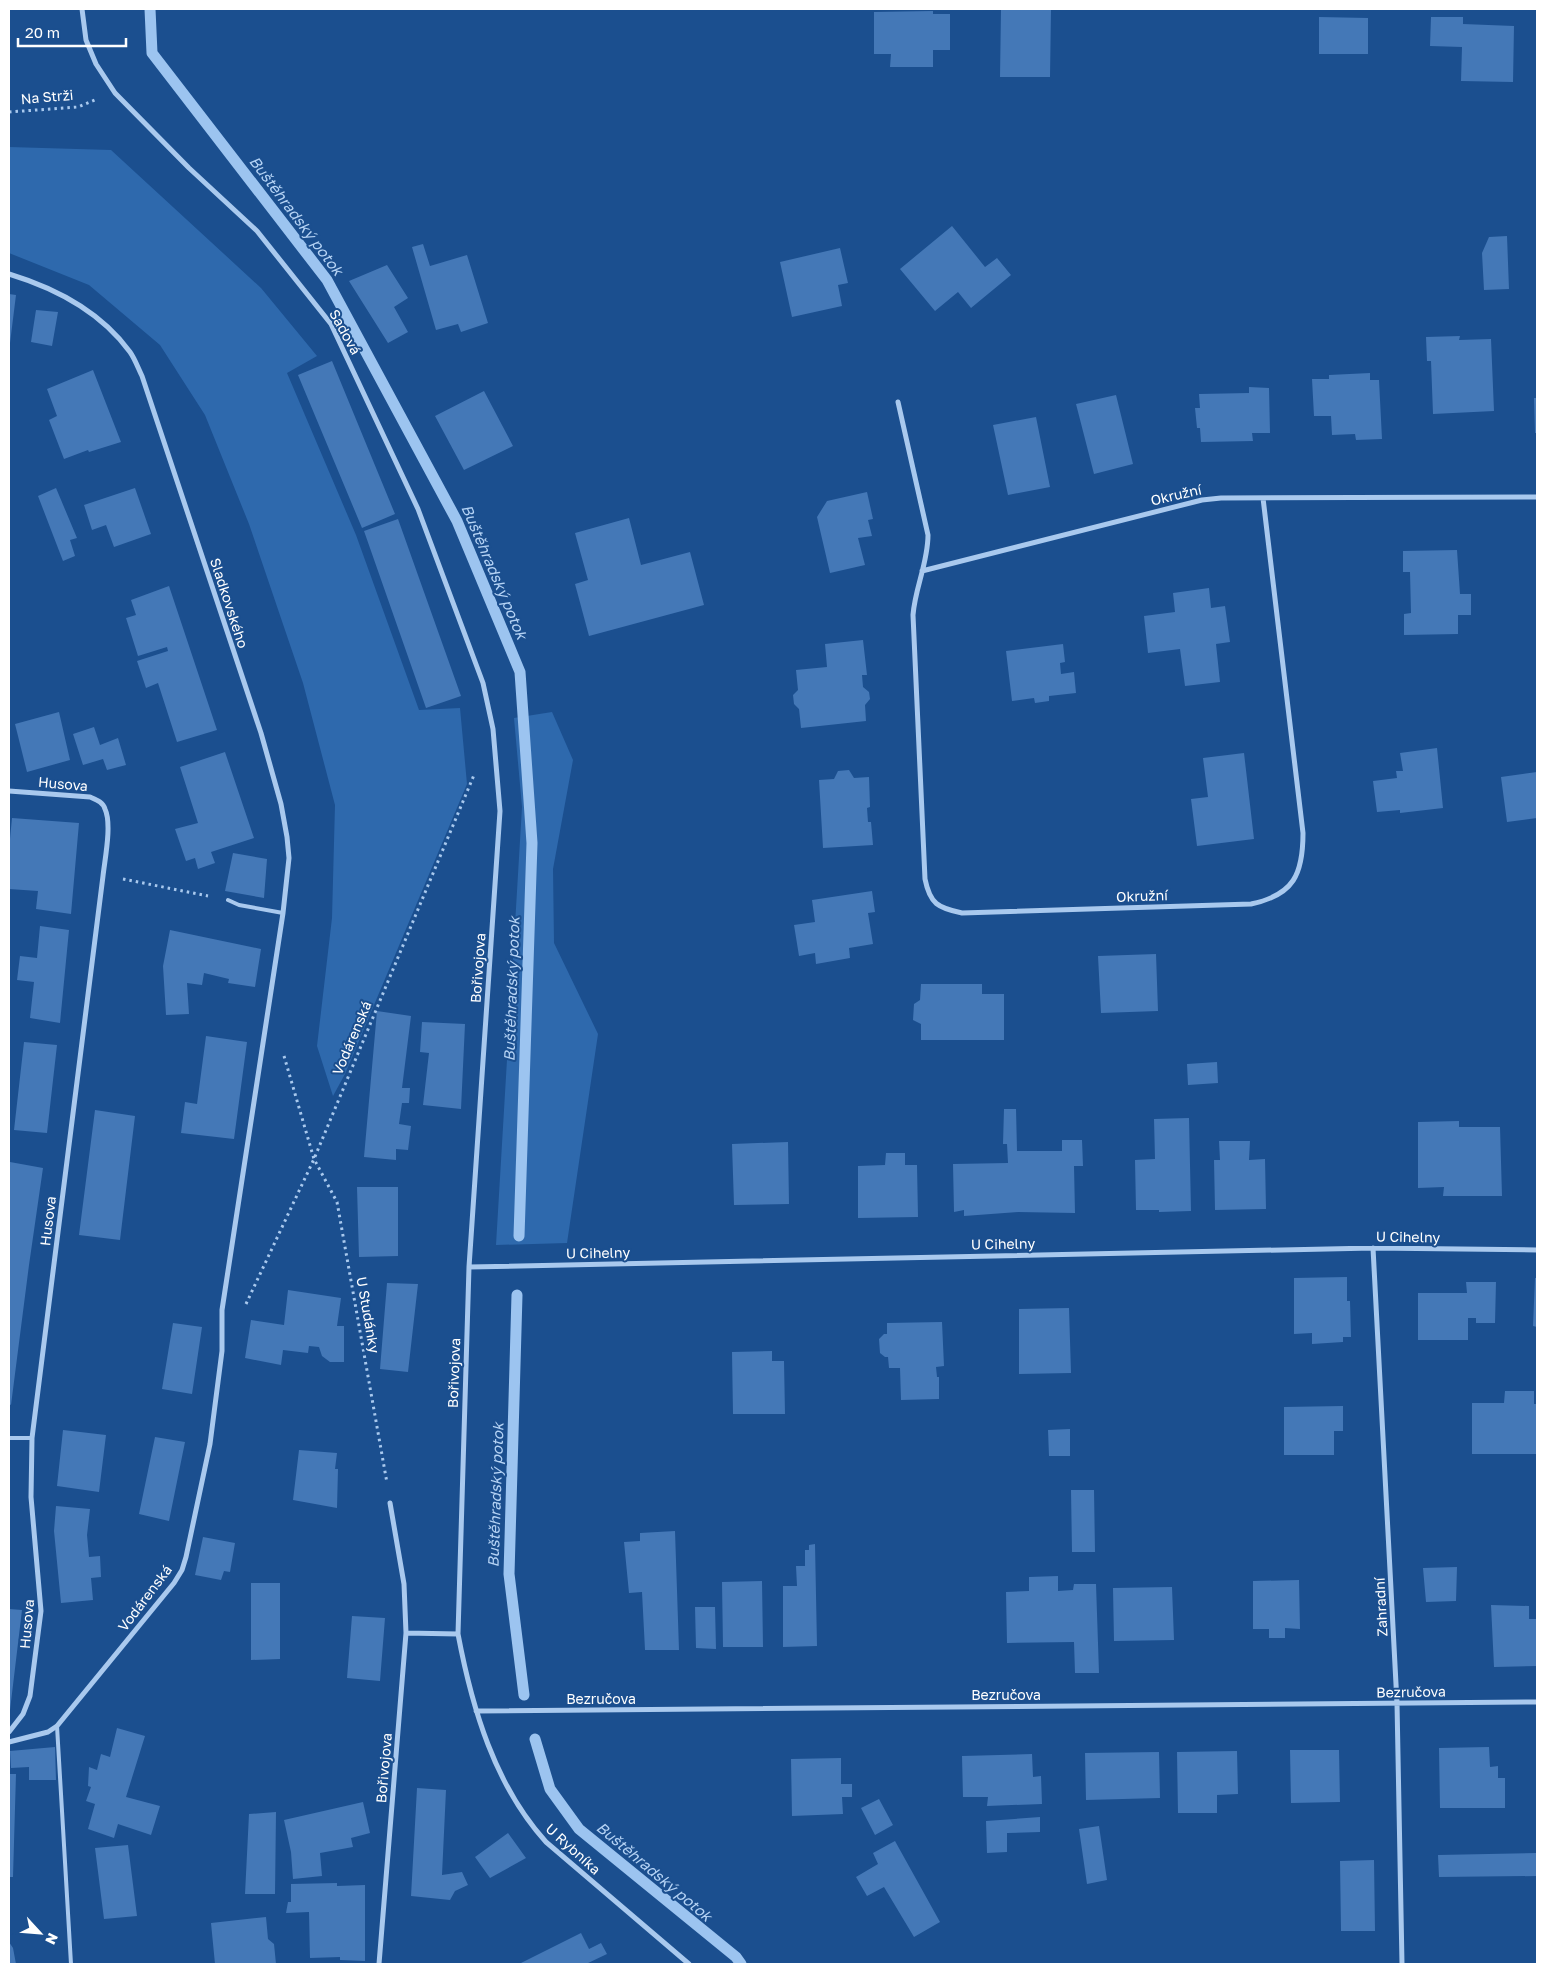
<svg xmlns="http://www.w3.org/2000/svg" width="1546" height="1973" viewBox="0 0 1546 1973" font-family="'Golos Text',sans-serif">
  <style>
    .green { fill: #2e69ad }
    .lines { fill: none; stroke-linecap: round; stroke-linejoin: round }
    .stream { stroke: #9cc4f0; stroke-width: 11 }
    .building { fill: #4478b7 }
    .path { stroke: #a9c9ee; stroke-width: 3; stroke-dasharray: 2.5 4; stroke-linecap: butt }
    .service { stroke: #a9c9ee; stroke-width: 4 }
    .minor { stroke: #a9c9ee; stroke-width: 5 }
    .labels { text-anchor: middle; stroke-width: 4; stroke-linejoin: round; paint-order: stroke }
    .street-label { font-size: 14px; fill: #fff; stroke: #1b4f8f }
    .water-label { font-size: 15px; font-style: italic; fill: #b5d3f5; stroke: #1b4f8f }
  </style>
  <rect width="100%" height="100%" fill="#1b4f8f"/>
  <!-- green -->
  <path class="green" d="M 9,147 L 111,150 L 261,288 L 317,356 L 287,373 L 356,535 L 419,710 L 460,708 L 467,784 L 345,1074 L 333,1096 L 317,1046 L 332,918 L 335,805 L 303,683 L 249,524 L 205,415 L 160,345 L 89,285 L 9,253 Z
    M 552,712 L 573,760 L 553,869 L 554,943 L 598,1034 L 567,1243 L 496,1245 L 522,807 L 514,718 Z"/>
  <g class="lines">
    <!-- stream -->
    <path class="stream" d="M 150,9 L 152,53 L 327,280 L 457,521 L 520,672 L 532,843 L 519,1236
      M 517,1295 L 509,1574 L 524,1695
      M 535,1739 L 550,1789 L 579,1829 L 736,1957 L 741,1964"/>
  </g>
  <!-- building -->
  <path class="building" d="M 1001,9 L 1051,9 L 1050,77 L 1000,77 Z
    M 933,11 L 933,14 L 950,14 L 950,50 L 933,50 L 933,67 L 890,67 L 891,54 L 874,54 L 874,12 Z
    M 1319,17 L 1368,18 L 1368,54 L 1319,54 Z
    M 1431,17 L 1463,17 L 1463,24 L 1514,26 L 1513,82 L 1461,81 L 1462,47 L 1430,46 Z
    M 952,226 L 985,267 L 997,258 L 1011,275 L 971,308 L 958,292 L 935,311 L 900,269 Z
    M 1507,236 L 1509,289 L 1484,290 L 1482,253 L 1489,237 Z
    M 423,244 L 430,266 L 467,255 L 488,323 L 461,332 L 458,324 L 436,330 L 412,247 Z
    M 840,248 L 848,283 L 838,285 L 842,306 L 792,317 L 780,262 Z
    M 387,265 L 408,298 L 394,307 L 408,332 L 388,343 L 349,281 Z
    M 9,294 L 16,295 L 10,343 L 9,343 Z
    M 36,310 L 58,312 L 52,346 L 31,342 Z
    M 1460,336 L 1459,340 L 1491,339 L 1494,411 L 1433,414 L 1431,361 L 1427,361 L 1426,337 Z
    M 332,361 L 395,514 L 362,528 L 298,375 Z
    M 93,370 L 121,442 L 89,452 L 88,450 L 64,459 L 49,420 L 57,416 L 47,389 Z
    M 1370,373 L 1370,380 L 1379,380 L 1382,439 L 1356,440 L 1355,434 L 1332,435 L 1331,416 L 1314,416 L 1312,379 L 1329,379 L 1329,375 Z
    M 1249,387 L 1269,388 L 1270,433 L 1252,433 L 1253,441 L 1201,442 L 1200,428 L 1197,428 L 1195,408 L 1200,408 L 1199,394 L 1249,393 Z
    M 484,391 L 513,446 L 464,470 L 435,416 Z
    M 1116,395 L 1133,464 L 1094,474 L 1076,404 Z
    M 1534,398 L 1537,398 L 1537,433 L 1535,433 Z
    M 1036,417 L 1050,487 L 1008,495 L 993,425 Z
    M 56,488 L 77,538 L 70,540 L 75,556 L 63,561 L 38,496 Z
    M 135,488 L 151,534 L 114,547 L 106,525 L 92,530 L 84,505 Z
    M 867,492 L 873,519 L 868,520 L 872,536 L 858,538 L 865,565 L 830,573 L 817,517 L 827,501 Z
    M 629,518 L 641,565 L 690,552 L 704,605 L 589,636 L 575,584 L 588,580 L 575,533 Z
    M 398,519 L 461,696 L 426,708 L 364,531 Z
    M 1457,550 L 1460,594 L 1471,594 L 1471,615 L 1458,615 L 1458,634 L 1404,635 L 1404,614 L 1411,613 L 1410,572 L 1403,572 L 1403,551 Z
    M 169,586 L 217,730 L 177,742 L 158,683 L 146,688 L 137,661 L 168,651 L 167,647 L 138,656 L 126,618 L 136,615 L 131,600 Z
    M 1209,588 L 1211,608 L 1225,606 L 1230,642 L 1216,644 L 1220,682 L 1185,686 L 1180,649 L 1148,653 L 1144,616 L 1175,612 L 1173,593 Z
    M 863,640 L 867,675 L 862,675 L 863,687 L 869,692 L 870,699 L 865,705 L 866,721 L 801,728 L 799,709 L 794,704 L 793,695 L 798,690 L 796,670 L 827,667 L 825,644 Z
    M 1063,644 L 1065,662 L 1060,663 L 1061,674 L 1074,672 L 1076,693 L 1049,696 L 1049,701 L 1035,703 L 1034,698 L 1012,701 L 1006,651 Z
    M 59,712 L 70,760 L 27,772 L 15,724 Z
    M 94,727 L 100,745 L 118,738 L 126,765 L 107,770 L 103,759 L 83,765 L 73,734 Z
    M 1437,748 L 1443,808 L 1400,813 L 1400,810 L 1377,812 L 1373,781 L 1397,778 L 1396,771 L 1403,771 L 1400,753 Z
    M 225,752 L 254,838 L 211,852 L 215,863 L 198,869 L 195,858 L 186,861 L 175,829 L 198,823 L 180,767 Z
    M 1244,753 L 1254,839 L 1197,846 L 1191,799 L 1208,797 L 1203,758 Z
    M 849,770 L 854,778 L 869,777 L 870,807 L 867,808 L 868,822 L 871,822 L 873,845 L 823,848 L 819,780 L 834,779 L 838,771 Z
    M 1537,772 L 1537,818 L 1507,822 L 1501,777 Z
    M 12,818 L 79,823 L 71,914 L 36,909 L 38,891 L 9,889 L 9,849 Z
    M 233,853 L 267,859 L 264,898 L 225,891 Z
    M 872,891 L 875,912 L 868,913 L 873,944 L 849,948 L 850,958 L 816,964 L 815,953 L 799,956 L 794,925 L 815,922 L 812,900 Z
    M 40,926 L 69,930 L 60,1023 L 30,1018 L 34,982 L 17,980 L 20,956 L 37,958 Z
    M 170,930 L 261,949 L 255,987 L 228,983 L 229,979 L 204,973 L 202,985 L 187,983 L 189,1014 L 166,1015 L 163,966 Z
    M 1156,954 L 1158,1011 L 1101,1013 L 1098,956 Z
    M 921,984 L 982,984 L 982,994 L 1004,994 L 1004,1040 L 921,1040 L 921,1024 L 913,1020 L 914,1004 L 920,1000 Z
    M 377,1011 L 411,1016 L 402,1088 L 410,1088 L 409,1103 L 402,1103 L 399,1124 L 411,1126 L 408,1150 L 396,1149 L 396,1160 L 364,1157 Z
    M 422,1022 L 465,1024 L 461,1109 L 423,1105 L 429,1053 L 420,1052 Z
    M 206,1036 L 247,1042 L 234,1139 L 181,1133 L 185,1102 L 197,1104 Z
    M 24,1042 L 57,1045 L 47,1133 L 14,1130 Z
    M 1217,1062 L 1218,1083 L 1188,1085 L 1187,1064 Z
    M 1004,1109 L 1016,1109 L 1017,1151 L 1062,1151 L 1062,1140 L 1082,1140 L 1083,1166 L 1074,1166 L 1075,1213 L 1018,1212 L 964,1216 L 964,1210 L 954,1212 L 953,1164 L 1008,1163 L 1007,1144 L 1003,1144 Z
    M 95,1110 L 135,1116 L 120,1240 L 79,1235 Z
    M 1189,1118 L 1191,1211 L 1159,1212 L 1159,1210 L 1136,1210 L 1135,1160 L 1155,1159 L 1154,1119 Z
    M 1459,1121 L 1459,1127 L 1500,1127 L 1502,1196 L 1443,1196 L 1444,1187 L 1418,1188 L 1418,1122 Z
    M 1219,1141 L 1250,1141 L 1249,1160 L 1265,1159 L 1266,1209 L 1215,1210 L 1214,1160 L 1220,1160 Z
    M 788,1142 L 789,1204 L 734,1205 L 732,1144 Z
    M 886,1153 L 905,1153 L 905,1165 L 917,1165 L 918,1217 L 858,1218 L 858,1166 L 885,1165 Z
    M 10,1162 L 43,1168 L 29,1265 L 11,1405 L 9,1404 L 9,1172 Z
    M 357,1187 L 398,1187 L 398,1256 L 359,1257 Z
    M 1347,1277 L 1347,1301 L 1350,1301 L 1351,1337 L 1343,1337 L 1343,1342 L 1312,1344 L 1312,1333 L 1294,1334 L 1294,1278 Z
    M 1535,1278 L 1537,1278 L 1537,1327 L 1533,1326 Z
    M 1466,1282 L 1496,1282 L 1495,1323 L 1476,1323 L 1476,1318 L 1468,1318 L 1468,1340 L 1418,1340 L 1418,1293 L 1467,1293 Z
    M 387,1283 L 418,1284 L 408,1372 L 380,1369 Z
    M 288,1290 L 341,1298 L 337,1326 L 344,1326 L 344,1362 L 330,1362 L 322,1356 L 319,1347 L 309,1346 L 308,1353 L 283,1350 L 281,1365 L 245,1358 L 251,1320 L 284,1325 Z
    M 1069,1308 L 1071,1373 L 1019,1374 L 1019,1309 Z
    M 942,1322 L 944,1366 L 936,1367 L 937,1377 L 939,1377 L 939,1399 L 901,1400 L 900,1368 L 889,1368 L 888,1357 L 885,1357 L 880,1353 L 879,1339 L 884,1334 L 887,1334 L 887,1323 Z
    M 173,1323 L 202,1327 L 192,1394 L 162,1389 Z
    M 772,1351 L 772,1361 L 784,1361 L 785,1414 L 733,1414 L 732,1352 Z
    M 1505,1391 L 1534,1391 L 1534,1404 L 1537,1404 L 1537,1454 L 1472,1454 L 1472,1403 L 1504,1403 Z
    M 1343,1406 L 1343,1431 L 1334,1431 L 1334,1455 L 1284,1455 L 1284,1407 Z
    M 1070,1429 L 1070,1456 L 1049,1456 L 1048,1430 Z
    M 63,1430 L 106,1435 L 99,1492 L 57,1486 Z
    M 155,1437 L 185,1442 L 169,1521 L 139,1514 Z
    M 299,1450 L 337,1453 L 335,1469 L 338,1469 L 337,1508 L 293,1500 Z
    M 1071,1490 L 1094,1490 L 1095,1552 L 1072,1552 Z
    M 56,1506 L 90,1509 L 87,1535 L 89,1557 L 100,1556 L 101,1577 L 91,1578 L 93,1600 L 61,1603 L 54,1531 Z
    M 675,1531 L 679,1650 L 645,1650 L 642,1592 L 629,1593 L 624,1542 L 640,1541 L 640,1533 Z
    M 203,1537 L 235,1543 L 230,1572 L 224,1571 L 221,1580 L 195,1575 Z
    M 815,1544 L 817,1646 L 783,1647 L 783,1586 L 797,1586 L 796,1566 L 805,1566 L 805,1550 L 809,1550 L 809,1545 Z
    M 1457,1567 L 1456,1601 L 1426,1602 L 1423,1568 Z
    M 1058,1576 L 1058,1591 L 1073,1590 L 1074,1584 L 1096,1584 L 1099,1673 L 1075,1673 L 1074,1642 L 1007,1643 L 1006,1592 L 1029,1591 L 1029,1577 Z
    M 1299,1580 L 1300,1629 L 1285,1628 L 1285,1638 L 1269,1638 L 1269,1629 L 1253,1629 L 1253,1581 Z
    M 762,1581 L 763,1647 L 723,1647 L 722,1582 Z
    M 251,1583 L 280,1583 L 280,1659 L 251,1660 Z
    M 1172,1587 L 1174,1640 L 1114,1641 L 1113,1588 Z
    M 1491,1605 L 1529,1606 L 1529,1619 L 1537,1619 L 1537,1666 L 1494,1667 Z
    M 695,1607 L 715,1607 L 716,1649 L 696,1648 Z
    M 9,1609 L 22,1610 L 10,1710 L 9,1710 Z
    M 352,1616 L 385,1618 L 380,1681 L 347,1678 Z
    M 117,1728 L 145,1736 L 126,1797 L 160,1806 L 151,1835 L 118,1824 L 114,1838 L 88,1829 L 95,1804 L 86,1801 L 91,1787 L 88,1786 L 89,1767 L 97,1770 L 101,1754 L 110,1757 Z
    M 55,1747 L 56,1780 L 29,1780 L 29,1767 L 11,1768 L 10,1751 Z
    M 1489,1747 L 1490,1767 L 1498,1766 L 1498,1778 L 1505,1778 L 1505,1808 L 1440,1808 L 1439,1748 Z
    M 1290,1750 L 1339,1750 L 1340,1802 L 1291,1803 Z
    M 1237,1751 L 1238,1794 L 1217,1795 L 1217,1813 L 1178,1813 L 1177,1752 Z
    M 1159,1752 L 1160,1798 L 1086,1800 L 1085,1753 Z
    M 1032,1754 L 1033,1777 L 1041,1776 L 1042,1804 L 987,1806 L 988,1797 L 963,1797 L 962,1756 Z
    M 841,1758 L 841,1784 L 852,1784 L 852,1797 L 842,1797 L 843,1814 L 792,1816 L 791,1759 Z
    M 9,1774 L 16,1774 L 13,1877 L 9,1877 Z
    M 417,1788 L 446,1790 L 442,1875 L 462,1872 L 468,1885 L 455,1891 L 450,1900 L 411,1896 Z
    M 879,1799 L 893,1825 L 875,1835 L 861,1808 Z
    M 363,1802 L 370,1833 L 351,1838 L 353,1847 L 320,1853 L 322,1876 L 293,1879 L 291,1852 L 284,1820 Z
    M 276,1812 L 275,1894 L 245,1894 L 249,1814 Z
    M 1040,1817 L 1040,1832 L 1007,1833 L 1007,1852 L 987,1853 L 986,1821 Z
    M 1099,1826 L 1107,1880 L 1087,1884 L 1079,1829 Z
    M 508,1833 L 526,1858 L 490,1878 L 475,1857 Z
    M 895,1841 L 940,1922 L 914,1937 L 884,1887 L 867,1896 L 856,1877 L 878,1864 L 873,1853 Z
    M 128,1845 L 137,1916 L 104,1919 L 95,1848 Z
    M 1537,1853 L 1537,1876 L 1439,1877 L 1438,1855 Z
    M 1374,1860 L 1375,1931 L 1341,1931 L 1340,1861 Z
    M 337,1883 L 337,1886 L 365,1885 L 365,1961 L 340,1960 L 340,1957 L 310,1958 L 309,1912 L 286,1913 L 288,1902 L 291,1902 L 291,1884 Z
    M 266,1917 L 268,1939 L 274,1944 L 276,1964 L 215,1964 L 211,1923 Z
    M 581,1933 L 589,1949 L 601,1943 L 607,1954 L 586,1964 L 519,1964 Z
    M 9,1942 L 13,1948 L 16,1964 L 9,1964 Z"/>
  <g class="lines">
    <!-- path -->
    <path class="path" d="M 9,112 L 78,107 L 95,100
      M 123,879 L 208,896
      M 284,1056 L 314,1159 L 337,1202 L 387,1483
      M 246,1304 L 314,1159 L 474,775"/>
    <!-- service -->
    <path class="service" d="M 228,900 L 239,905 L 283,913
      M 9,1438 L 32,1438
      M 57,1726 L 71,1964"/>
    <!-- minor -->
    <path class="minor" d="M 82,9 L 86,40 L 96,64 L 115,93 L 189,168 L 257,231 L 331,324 L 418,509 L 483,683 L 493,729 L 500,811 L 469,1267 L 458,1634 C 472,1708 495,1786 546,1842 L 689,1964
      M 9,274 C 55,288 101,312 130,352 C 135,359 138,368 142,376 L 261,733 L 281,804 L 287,837 L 289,858 L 283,913 L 222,1310 L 222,1351 L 210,1444 L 186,1557 L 182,1570 L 174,1583 L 57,1726 L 48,1732 L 9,1742
      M 898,402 L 928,535 C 928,563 915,588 913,615 L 925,879 C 930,904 938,908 962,913 L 1251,904 C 1294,895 1303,874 1303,833 L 1263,498
      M 922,571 L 1202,500 L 1221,498 L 1537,497
      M 9,791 L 90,797 C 97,800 103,802 105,809 C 112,824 105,858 103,876 L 32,1438 L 31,1497 L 41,1611 L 30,1696 L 23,1714 L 9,1732
      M 1373,1248 L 1397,1703 L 1402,1964
      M 469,1267 L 1373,1248 L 1537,1250
      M 406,1633 L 458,1634
      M 476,1711 L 1537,1702
      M 379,1964 L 406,1633 L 404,1584 L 390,1503"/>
  </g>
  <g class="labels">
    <!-- street labels -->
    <g class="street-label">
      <text transform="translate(47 97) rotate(-5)" y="5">Na Strži</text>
      <text transform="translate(345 332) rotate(61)" y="5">Sadová</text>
      <text transform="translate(1176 495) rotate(-13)" y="5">Okružní</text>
      <text transform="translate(229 603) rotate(72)" y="5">Sladkovského</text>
      <text transform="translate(63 784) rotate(5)" y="5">Husova</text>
      <text transform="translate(1142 896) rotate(-2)" y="5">Okružní</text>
      <text transform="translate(478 968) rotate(-86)" y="5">Bořivojova</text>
      <text transform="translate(352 1038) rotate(-67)" y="5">Vodárenská</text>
      <text transform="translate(48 1221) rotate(-83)" y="5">Husova</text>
      <text transform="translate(1408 1237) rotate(1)" y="5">U Cihelny</text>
      <text transform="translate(1003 1244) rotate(-1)" y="5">U Cihelny</text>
      <text transform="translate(598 1253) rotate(-1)" y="5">U Cihelny</text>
      <text transform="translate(368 1315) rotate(80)" y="5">U Studánky</text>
      <text transform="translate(454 1373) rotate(-88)" y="5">Bořivojova</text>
      <text transform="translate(145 1598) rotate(-53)" y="5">Vodárenská</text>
      <text transform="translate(1381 1607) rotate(-93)" y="5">Zahradní</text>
      <text transform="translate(27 1624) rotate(-85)" y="5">Husova</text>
      <text transform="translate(1411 1692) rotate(-1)" y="5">Bezručova</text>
      <text x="1006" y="1700">Bezručova</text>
      <text x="601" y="1704">Bezručova</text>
      <text transform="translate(384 1768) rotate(-85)" y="5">Bořivojova</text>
      <text transform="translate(573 1849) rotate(42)" y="5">U Rybníka</text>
    </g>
    <!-- water labels -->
    <g class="water-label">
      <text transform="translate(296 216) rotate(53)" y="5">Buštěhradský potok</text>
      <text transform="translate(494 572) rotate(67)" y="5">Buštěhradský potok</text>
      <text transform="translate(512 989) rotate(-88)" y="5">Buštěhradský potok</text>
      <text transform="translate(496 1495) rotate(-88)" y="5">Buštěhradský potok</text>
      <text transform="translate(654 1872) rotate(40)" y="5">Buštěhradský potok</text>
    </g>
  </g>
  <!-- border -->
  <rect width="1546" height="1973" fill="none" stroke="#ffffff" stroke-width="20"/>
  <!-- north arrow -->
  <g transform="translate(40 1933) rotate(116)" stroke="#1b4f8f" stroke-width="4" paint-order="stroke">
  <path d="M0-4L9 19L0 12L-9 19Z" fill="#ffffff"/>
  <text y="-8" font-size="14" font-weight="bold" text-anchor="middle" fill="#ffffff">N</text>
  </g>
  <!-- scale -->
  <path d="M18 38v8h108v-8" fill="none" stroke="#ffffff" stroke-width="2.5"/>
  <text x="25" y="38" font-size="15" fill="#ffffff" stroke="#1b4f8f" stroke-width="4" paint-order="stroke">20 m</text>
</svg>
